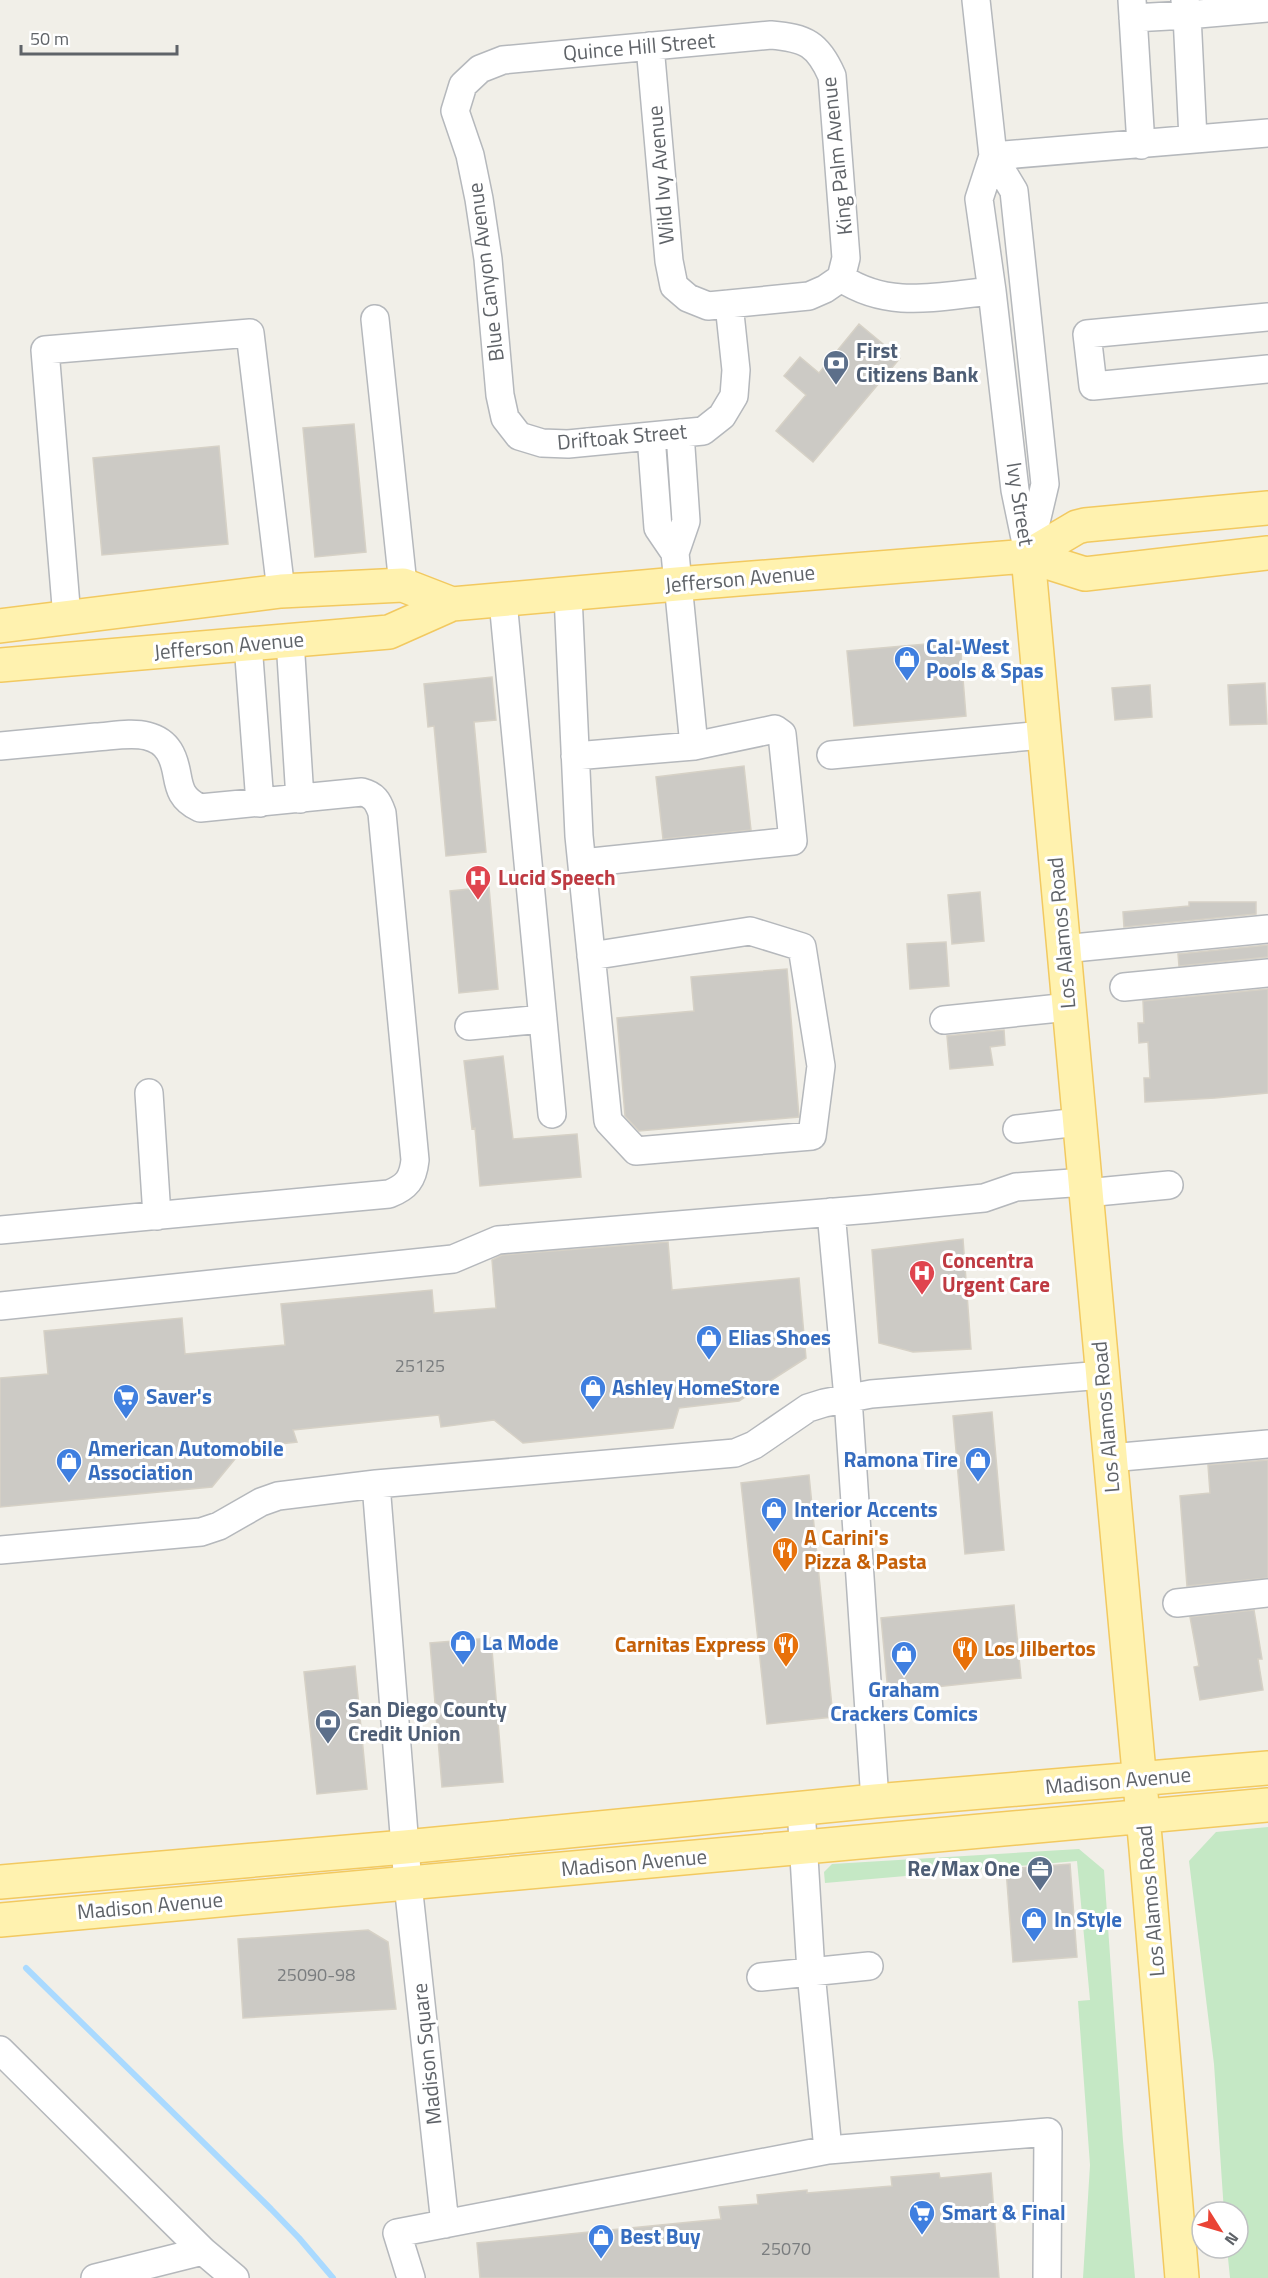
<svg xmlns="http://www.w3.org/2000/svg" width="1268" height="2278" viewBox="0 0 1268 2278" font-family="'Titillium Web',sans-serif">
  <style>
    .green { fill: #c5e8c5 }
    .lines { fill: none; stroke-linecap: round; stroke-linejoin: round }
    .stream { stroke: #aadaff; stroke-width: 6 }
    .building { fill: #cccac5; stroke: #d6d1c6; stroke-width: 1.5 }
    .minor-casing { stroke: #b5b8bc; stroke-width: 30 }
    .major-casing { stroke: #f2c960; stroke-width: 36 }
    .minor { stroke: #fff; stroke-width: 27 }
    .major { stroke: #fff2af; stroke-width: 33 }
    .labels { text-anchor: middle; stroke-width: 6; stroke-linejoin: round; paint-order: stroke }
    .number-label { font-size: 18px; fill: #7a7d7f }
    .street-label { font-size: 21px; fill: #5f6368; stroke: #fff }
    .service-label { font-size: 21px; font-weight: bold; fill: #4e5e75; stroke: #fff; text-anchor: start }
    .shop-label { font-size: 21px; font-weight: bold; fill: #366cbe; stroke: #fff; text-anchor: start }
    .health-label { font-size: 21px; font-weight: bold; fill: #be3a42; stroke: #fff; text-anchor: start }
    .food-label { font-size: 21px; font-weight: bold; fill: #c56008; stroke: #fff; text-anchor: start }
  </style>
  <rect width="100%" height="100%" fill="#f1efe8"/>
  <!-- green -->
  <path class="green" d="M 1268,1827 L 1268,2278 L 1230,2278 L 1227,2248 L 1238,2248 L 1238,2212 L 1224,2212 L 1214,2064 L 1189,1861 L 1216,1832 Z
    M 1079,1849 L 1104,1870 L 1123,2141 L 1135,2278 L 1083,2278 L 1090,2165 L 1078,2001 L 1090,2000 L 1077,1861 L 825,1883 L 824,1872 L 832,1864 Z"/>
  <g class="lines">
    <!-- stream -->
    <path class="stream" d="M 26,1968 L 271,2209 L 299,2238 L 333,2278"/>
  </g>
  <!-- building -->
  <path class="building" d="M 859,324 L 900,358 L 813,462 L 776,431 L 806,395 L 784,376 L 800,357 L 819,373 Z
    M 354,424 L 366,552 L 315,557 L 303,428 Z
    M 219,446 L 228,544 L 102,555 L 93,458 Z
    M 960,641 L 966,716 L 854,726 L 847,651 Z
    M 492,677 L 496,720 L 474,722 L 486,852 L 446,856 L 434,726 L 428,727 L 424,684 Z
    M 1265,683 L 1267,724 L 1230,725 L 1228,685 Z
    M 1150,685 L 1152,717 L 1115,720 L 1112,688 Z
    M 744,766 L 751,830 L 663,839 L 656,777 Z
    M 489,887 L 498,989 L 459,993 L 450,891 Z
    M 980,892 L 984,941 L 952,944 L 948,895 Z
    M 1189,902 L 1256,902 L 1256,914 L 1124,927 L 1123,912 L 1189,906 Z
    M 946,942 L 949,986 L 910,989 L 907,944 Z
    M 1268,945 L 1268,957 L 1179,966 L 1178,954 Z
    M 787,969 L 799,1117 L 639,1131 L 625,1116 L 617,1018 L 694,1011 L 691,977 Z
    M 1268,989 L 1268,1093 L 1215,1098 L 1145,1102 L 1144,1078 L 1150,1078 L 1148,1042 L 1139,1043 L 1138,1023 L 1144,1023 L 1143,1001 Z
    M 1004,1030 L 1005,1045 L 990,1047 L 993,1065 L 950,1069 L 947,1036 Z
    M 503,1056 L 513,1139 L 577,1134 L 581,1177 L 480,1186 L 475,1128 L 472,1129 L 464,1061 Z
    M 963,1239 L 971,1349 L 913,1352 L 879,1343 L 872,1250 Z
    M 668,1242 L 672,1290 L 799,1278 L 806,1358 L 739,1401 L 679,1408 L 673,1428 L 523,1443 L 494,1420 L 441,1427 L 439,1415 L 293,1430 L 297,1442 L 244,1448 L 212,1487 L 0,1507 L 0,1378 L 48,1374 L 44,1331 L 182,1318 L 185,1354 L 285,1345 L 281,1304 L 432,1290 L 434,1313 L 496,1308 L 492,1260 L 502,1255 Z
    M 992,1412 L 1004,1550 L 965,1554 L 953,1416 Z
    M 1268,1460 L 1268,1578 L 1187,1586 L 1180,1496 L 1210,1493 L 1208,1465 Z
    M 809,1475 L 833,1717 L 767,1724 L 741,1483 Z
    M 1014,1605 L 1021,1678 L 888,1692 L 881,1618 Z
    M 1254,1610 L 1262,1659 L 1258,1659 L 1263,1690 L 1200,1700 L 1194,1667 L 1199,1666 L 1190,1617 Z
    M 491,1638 L 503,1782 L 442,1787 L 430,1643 Z
    M 355,1666 L 367,1789 L 317,1794 L 304,1672 Z
    M 1070,1864 L 1077,1957 L 1013,1962 L 1006,1869 Z
    M 368,1930 L 388,1942 L 396,2009 L 243,2018 L 238,1939 Z
    M 939,2173 L 940,2178 L 991,2173 L 999,2278 L 480,2278 L 477,2243 L 721,2219 L 719,2207 L 758,2204 L 757,2195 L 807,2190 L 807,2193 L 892,2186 L 891,2177 Z"/>
  <g class="lines">
    <!-- minor casing -->
    <g class="minor-casing">
      <path id="minor" d="M 976,0 L 993,156 L 1014,191 L 1045,484 L 1028,556
        M 1132,0 L 1141,145
        M 1133,18 L 1187,15 L 1185,0
        M 650,46 L 669,261 L 674,286 L 688,298 L 708,306 L 809,296 L 825,289 L 841,278
        M 1193,139 L 1187,15 L 1268,8
        M 993,156 L 979,199 L 992,291 L 1015,490 L 1027,548
        M 993,156 L 1268,133
        M 841,278 C 890,310 938,296 992,291
        M 729,304 L 736,370 L 734,396 L 722,416 L 703,431 L 568,444 L 542,443 L 519,436 L 505,418 L 500,395 L 488,259 L 479,199 L 470,155 L 455,111 L 463,85 L 480,69 L 503,60 L 771,35 C 806,38 818,44 832,76 L 846,258 L 841,278
        M 1268,317 L 1087,334 L 1093,386 L 1268,369
        M 375,319 L 403,585
        M 680,433 L 686,521 L 675,553 L 694,746
        M 651,436 L 658,528 L 675,553
        M 568,595 L 579,836 L 608,1121 L 636,1151 L 812,1136 L 821,1066 L 802,947 L 750,931 L 591,956
        M 503,601 L 552,1114
        M 67,618 L 45,350 L 250,333 L 281,591
        M 290,640 L 300,799
        M 248,644 L 260,803
        M 0,746 C 32,743 64,740 96,737 C 112,736 132,732 147,736 C 155,738 164,743 169,751 C 183,773 170,794 200,808 L 362,792 C 374,795 378,801 382,813 L 415,1160 C 413,1179 407,1187 389,1194 L 0,1230
        M 831,755 L 1043,735
        M 575,756 L 694,746 L 775,729 L 782,734 L 793,841 L 582,863
        M 1063,949 L 1268,929
        M 1124,987 L 1268,973
        M 944,1020 L 1069,1007
        M 469,1026 L 543,1019
        M 149,1093 L 157,1216
        M 1017,1129 L 1079,1122
        M 1086,1193 L 1169,1185
        M 831,1212 L 848,1398 L 875,1801
        M 0,1306 L 453,1259 L 498,1240 L 871,1209 L 984,1198 L 1016,1187 L 1085,1182
        M 1110,1458 L 1268,1444
        M 376,1484 L 408,1884 L 445,2224
        M 0,1550 L 201,1532 L 219,1526 L 261,1502 L 278,1496 L 376,1484 L 735,1453 L 754,1445 L 808,1408 L 824,1403 L 871,1394 L 1103,1375
        M 1177,1603 L 1268,1593
        M 801,1808 L 811,1972 L 828,2150
        M 761,1977 L 869,1966
        M 0,2050 L 203,2251 L 95,2278
        M 203,2251 L 235,2278
        M 411,2278 L 397,2233 L 828,2150 L 1048,2132 L 1047,2278"/>
    </g>
    <!-- major casing -->
    <g class="major-casing">
      <path id="major" d="M 1028,556 L 1146,1849 L 1182,2278
        M 1028,556 L 1077,527 L 1085,525 L 1268,508
        M 0,626 L 281,591 L 403,585 L 452,604
        M 0,665 L 389,632 L 452,604 L 677,584 L 1028,556 L 1085,574 L 1268,553
        M 0,1882 L 405,1847 L 875,1801 L 1268,1768
        M 0,1920 L 1268,1805"/>
    </g>
    <!-- minor -->
    <use href="#minor" class="minor"/>
    <!-- major -->
    <use href="#major" class="major"/>
  </g>
  <!-- icons -->
  <defs>
    <g id="bank-pin" transform="scale(1.35)"><path d="M0 17L-7.5 6A9.5 9.5 0 1 1 7.5 6Z" fill="#5c6f8a" stroke="#fff"/><path d="M-6-4H6V4H-6ZM0-2.3a2.3 2.3 0 1 0 0 4.6a2.3 2.3 0 1 0 0-4.6Z" fill="#fff"/></g>
    <g id="shop-pin" transform="scale(1.35)"><path d="M0 17L-7.5 6A9.5 9.5 0 1 1 7.5 6Z" fill="#3f7fe0" stroke="#fff"/><path d="M-5-2.5h2.3a2.7 3.5 0 0 1 5.4 0H5L5.5 6h-11ZM-1.5-2.5h3a1.5 2.3 0 0 0-3 0Z" fill="#fff"/></g>
    <g id="hospital-pin" transform="scale(1.35)"><path d="M0 17L-7.5 6A9.5 9.5 0 1 1 7.5 6Z" fill="#e0444e" stroke="#fff"/><path d="M-5-5h3v3.5h4V-5h3V5h-3V1.5h-4V5h-3Z" fill="#fff"/></g>
    <g id="supermarket-pin" transform="scale(1.35)"><path d="M0 17L-7.5 6A9.5 9.5 0 1 1 7.5 6Z" fill="#3f7fe0" stroke="#fff"/><path d="M-6-5.5h2.5l.6 2H6L4.5 2H-2.5L-4.4-4H-6ZM-1.5 3.2a1.3 1.3 0 1 0 .1 0ZM3 3.2a1.3 1.3 0 1 0 .1 0Z" fill="#fff"/></g>
    <g id="restaurant-pin" transform="scale(1.35)"><path d="M0 17L-7.5 6A9.5 9.5 0 1 1 7.5 6Z" fill="#e8710a" stroke="#fff"/><path d="M-5-6h1v4h1v-4h1v4h1v-4h1v5L-1.5 .5V6h-2V.5L-5-1ZM5-6V6H3V1.5H1.5Q1.5-4 5-6Z" fill="#fff"/></g>
    <g id="office-pin" transform="scale(1.35)"><path d="M0 17L-7.5 6A9.5 9.5 0 1 1 7.5 6Z" fill="#5c6f8a" stroke="#fff"/><path d="M-6-3h4V-5.5h4V-3h4V5H-6ZM-1-4.5V-3h2v-1.5ZM-6 0V1H6V0Z" fill="#fff"/></g>
  </defs>
  <g fill-rule="evenodd">
    <use href="#bank-pin" x="836" y="363"/>
    <use href="#shop-pin" x="907" y="659"/>
    <use href="#hospital-pin" x="478" y="878"/>
    <use href="#hospital-pin" x="922" y="1273"/>
    <use href="#shop-pin" x="709" y="1338"/>
    <use href="#shop-pin" x="593" y="1388"/>
    <use href="#supermarket-pin" x="126" y="1397"/>
    <use href="#shop-pin" x="978" y="1460"/>
    <use href="#shop-pin" x="69" y="1461"/>
    <use href="#shop-pin" x="774" y="1510"/>
    <use href="#restaurant-pin" x="785" y="1550"/>
    <use href="#shop-pin" x="463" y="1643"/>
    <use href="#restaurant-pin" x="786" y="1645"/>
    <use href="#restaurant-pin" x="965" y="1649"/>
    <use href="#shop-pin" x="904" y="1654"/>
    <use href="#bank-pin" x="328" y="1722"/>
    <use href="#office-pin" x="1040" y="1869"/>
    <use href="#shop-pin" x="1034" y="1920"/>
    <use href="#supermarket-pin" x="922" y="2213"/>
    <use href="#shop-pin" x="601" y="2237"/>
  </g>
  <g class="labels">
    <!-- number labels -->
    <g class="number-label">
      <text x="420" y="1372">25125</text>
      <text x="316" y="1981">25090-98</text>
      <text x="786" y="2255">25070</text>
    </g>
    <!-- street labels -->
    <g class="street-label">
      <text transform="translate(639 47) rotate(-5)" y="7">Quince Hill Street</text>
      <text transform="translate(837 156) rotate(-96)" y="7">King Palm Avenue</text>
      <text transform="translate(661 175) rotate(-95)" y="7">Wild Ivy Avenue</text>
      <text transform="translate(486 272) rotate(-97)" y="7">Blue Canyon Avenue</text>
      <text transform="translate(622 437) rotate(-5)" y="7">Driftoak Street</text>
      <text transform="translate(1020 504) rotate(81)" y="7">Ivy Street</text>
      <text transform="translate(740 579) rotate(-5)" y="7">Jefferson Avenue</text>
      <text transform="translate(229 646) rotate(-5)" y="7">Jefferson Avenue</text>
      <text transform="translate(1062 933) rotate(-95)" y="7">Los Alamos Road</text>
      <text transform="translate(1106 1417) rotate(-95)" y="7">Los Alamos Road</text>
      <text transform="translate(1118 1781) rotate(-5)" y="7">Madison Avenue</text>
      <text transform="translate(634 1863) rotate(-5)" y="7">Madison Avenue</text>
      <text transform="translate(1151 1901) rotate(-95)" y="7">Los Alamos Road</text>
      <text transform="translate(150 1906) rotate(-5)" y="7">Madison Avenue</text>
      <text transform="translate(427 2054) rotate(-96)" y="7">Madison Square</text>
    </g>
    <!-- service labels -->
    <g class="service-label">
      <text x="856" y="358">First<tspan x="856" dy="24">Citizens Bank</tspan></text>
      <text x="348" y="1717">San Diego County<tspan x="348" dy="24">Credit Union</tspan></text>
      <text x="1020" y="1876" text-anchor="end">Re/Max One</text>
    </g>
    <!-- shop labels -->
    <g class="shop-label">
      <text x="926" y="654">Cal-West<tspan x="926" dy="24">Pools &amp; Spas</tspan></text>
      <text x="728" y="1345">Elias Shoes</text>
      <text x="612" y="1395">Ashley HomeStore</text>
      <text x="146" y="1404">Saver's</text>
      <text x="88" y="1456">American Automobile<tspan x="88" dy="24">Association</tspan></text>
      <text x="958" y="1467" text-anchor="end">Ramona Tire</text>
      <text x="794" y="1517">Interior Accents</text>
      <text x="482" y="1650">La Mode</text>
      <text x="904" y="1697" text-anchor="middle">Graham<tspan x="904" dy="24">Crackers Comics</tspan></text>
      <text x="1054" y="1927">In Style</text>
      <text x="942" y="2220">Smart &amp; Final</text>
      <text x="620" y="2244">Best Buy</text>
    </g>
    <!-- health labels -->
    <g class="health-label">
      <text x="498" y="885">Lucid Speech</text>
      <text x="942" y="1268">Concentra<tspan x="942" dy="24">Urgent Care</tspan></text>
    </g>
    <!-- food labels -->
    <g class="food-label">
      <text x="804" y="1545">A Carini's<tspan x="804" dy="24">Pizza &amp; Pasta</tspan></text>
      <text x="766" y="1652" text-anchor="end">Carnitas Express</text>
      <text x="984" y="1656">Los Jilbertos</text>
    </g>
  </g>
  <!-- north arrow -->
  <g transform="translate(1220 2230) rotate(127)"><circle r="28" fill="#ffffff" stroke="#bfc1c3" stroke-width="1.5"/>
  <path d="M0-4.5L10 22L0 15L-10 22Z" fill="#ea4335"/>
  <text y="-9" font-size="16" font-weight="bold" text-anchor="middle" fill="#5f6368">N</text>
  </g>
  <!-- scale -->
  <path d="M21 45v9h156v-9" fill="none" stroke="#5f6368" stroke-width="3"/>
  <text x="30" y="45" font-size="18" fill="#5f6368" stroke="#ffffff" stroke-width="4.5" paint-order="stroke">50 m</text>
</svg>
